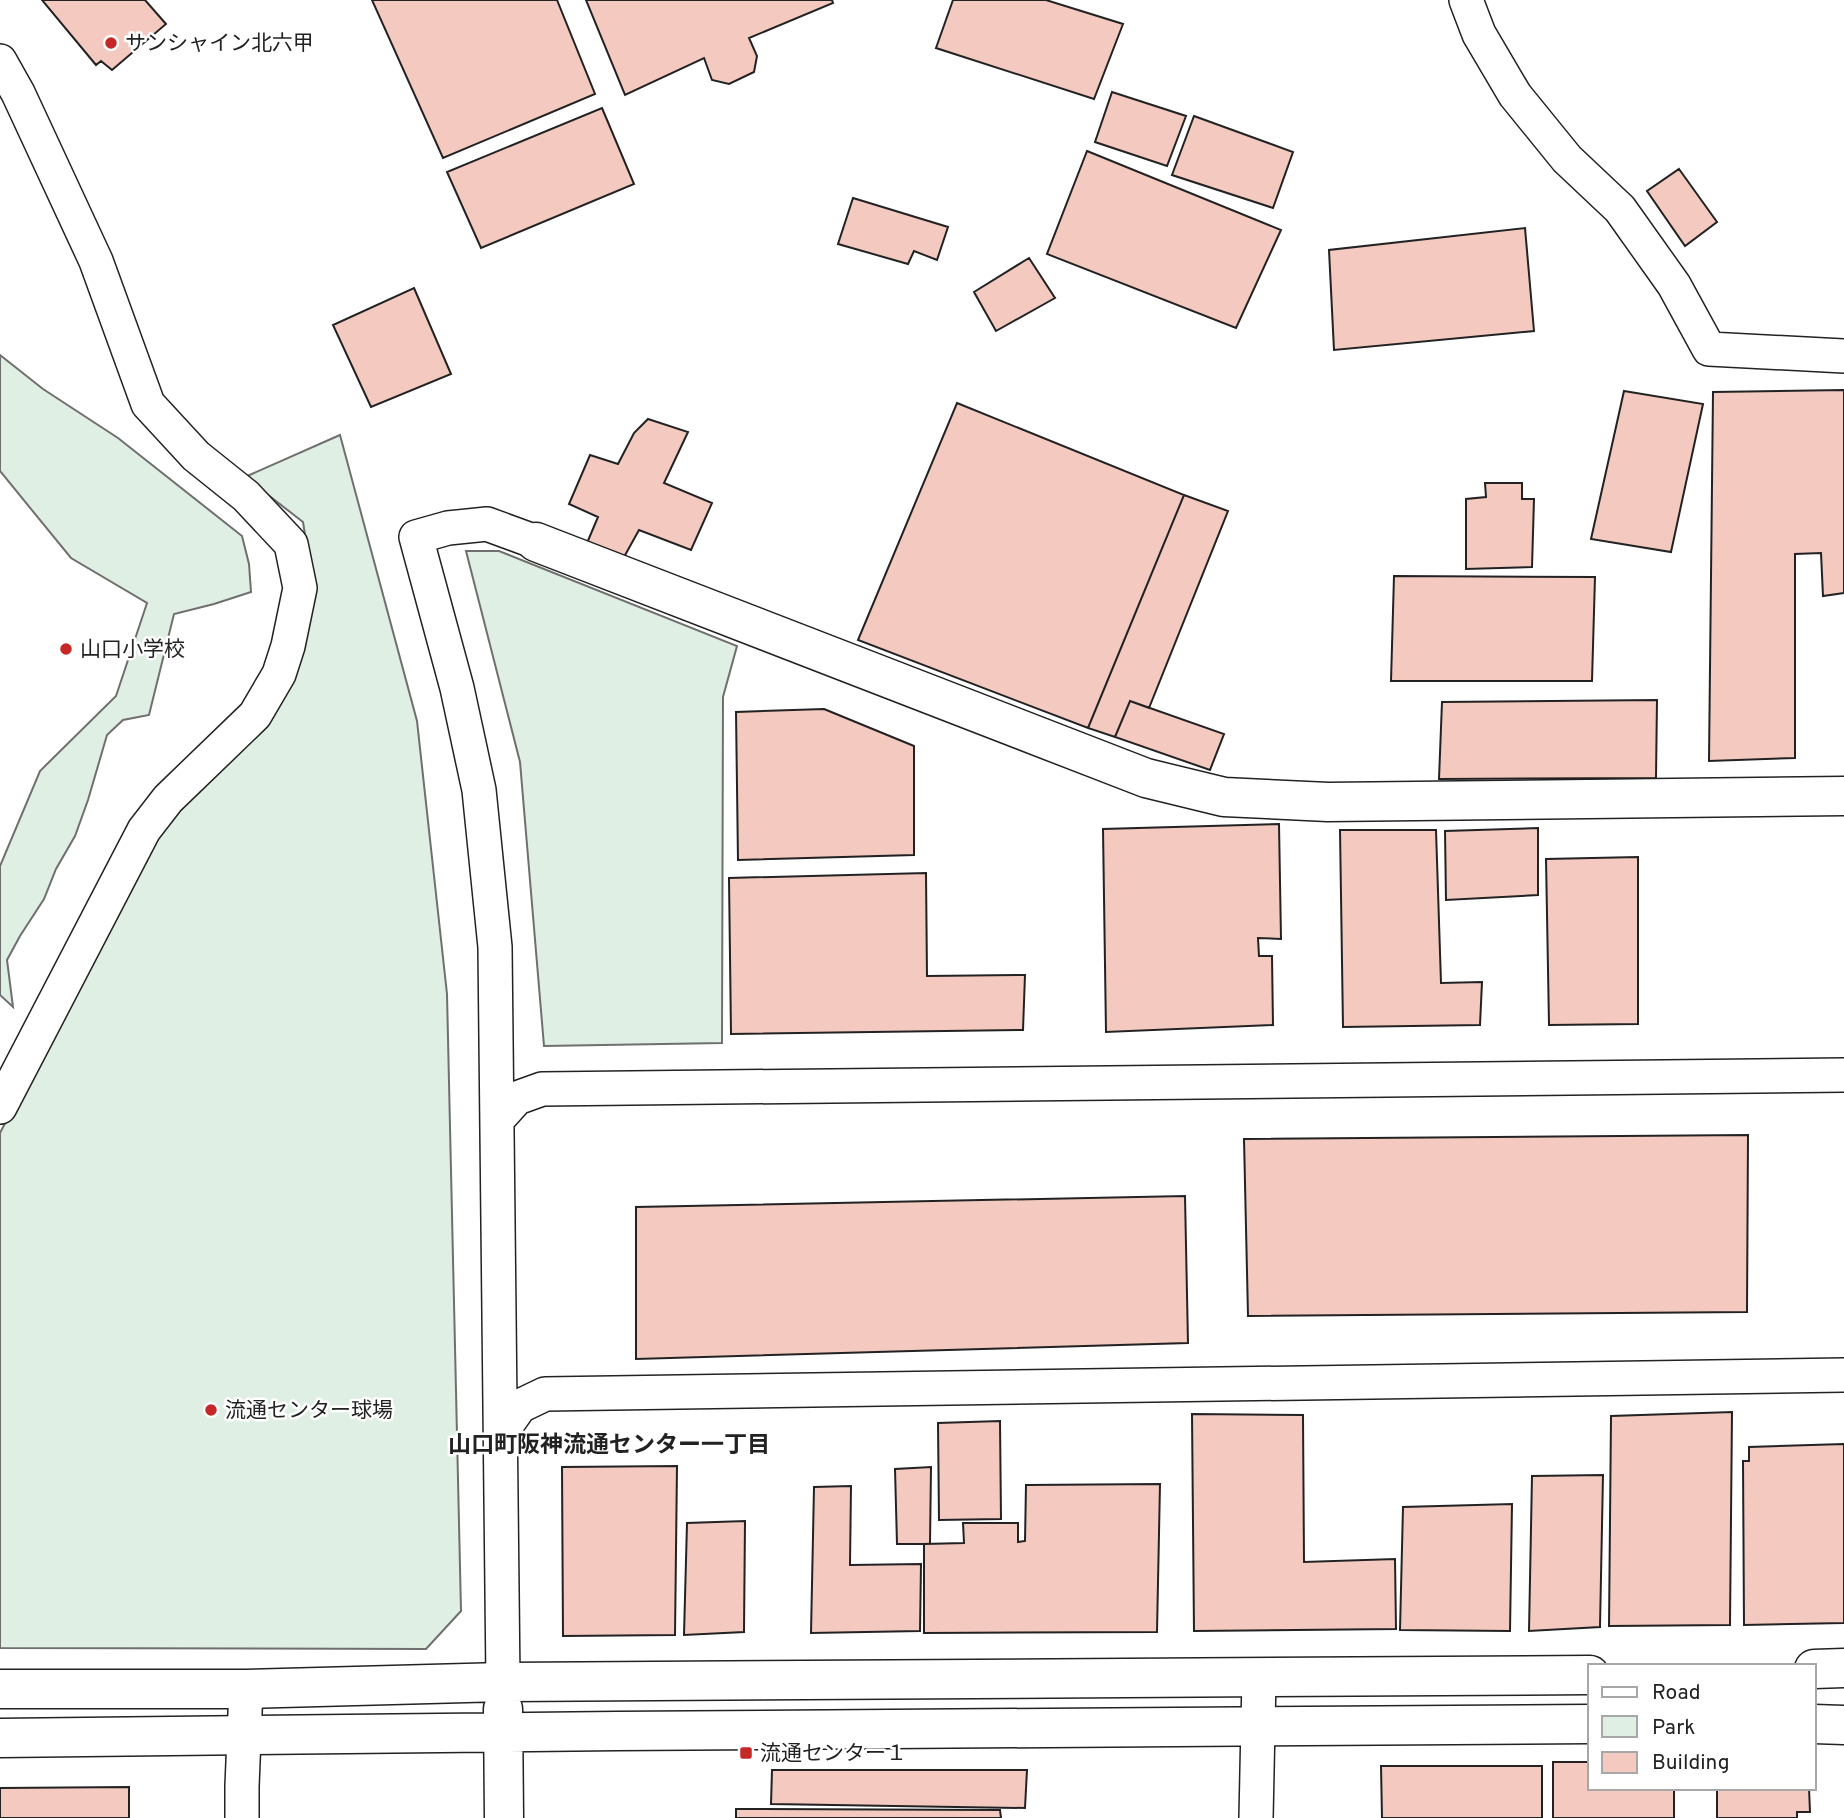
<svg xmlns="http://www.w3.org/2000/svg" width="1844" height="1818" viewBox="0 0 1844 1818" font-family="Overpass,'Noto Sans JP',sans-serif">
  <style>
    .green { fill: #e0efe3; stroke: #6f6f6f; stroke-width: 2 }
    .building { fill: #f3c9c0; stroke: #222; stroke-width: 2 }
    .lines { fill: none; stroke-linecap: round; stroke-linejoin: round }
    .minor-casing { stroke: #222; stroke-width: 36 }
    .tertiary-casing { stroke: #222; stroke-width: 41 }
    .minor { stroke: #fff; stroke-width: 33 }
    .tertiary { stroke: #fff; stroke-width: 38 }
    .poi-dot { fill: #c62828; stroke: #fff; stroke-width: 2.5 }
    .labels { text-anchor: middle; stroke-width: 5; stroke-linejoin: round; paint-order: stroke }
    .poi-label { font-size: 21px; fill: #222; stroke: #fff; text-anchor: start }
    .neighbourhood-label { font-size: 23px; font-weight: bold; fill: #222; stroke: #fff }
  </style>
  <rect width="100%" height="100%" fill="#fff"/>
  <!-- green -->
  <path class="green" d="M 0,355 L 43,389 L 118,438 L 242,536 L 249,564 L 251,592 L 214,604 L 174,614 L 149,715 L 123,720 L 107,735 L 88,800 L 75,836 L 56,869 L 44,899 L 20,936 L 7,960 L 13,1007 L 0,995 L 0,866 L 40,771 L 116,696 L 147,603 L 71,558 L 0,471 Z
    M 340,435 L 417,721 L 447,994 L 461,1611 L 426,1649 L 0,1648 L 0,1133 L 158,826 L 268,721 L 315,596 L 303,522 L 245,477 Z
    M 466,551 L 499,551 L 737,646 L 723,697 L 722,1043 L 544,1046 L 520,762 Z"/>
  <!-- building -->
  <path class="building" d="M 42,0 L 145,0 L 166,24 L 112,70 L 101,61 L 96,65 Z
    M 372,0 L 557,0 L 595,94 L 443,158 Z
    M 586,0 L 832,0 L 833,3 L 749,38 L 757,56 L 754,72 L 729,84 L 712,80 L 704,58 L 625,95 Z
    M 953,0 L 1046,0 L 1123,24 L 1094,99 L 936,48 Z
    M 1112,92 L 1186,116 L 1167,166 L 1095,142 Z
    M 602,108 L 634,184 L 481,248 L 447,172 Z
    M 1194,116 L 1293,152 L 1273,208 L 1172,175 Z
    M 1087,151 L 1281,230 L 1236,328 L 1047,254 Z
    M 1679,169 L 1717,222 L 1685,246 L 1647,191 Z
    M 853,198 L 948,227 L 937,260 L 914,251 L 908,264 L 838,244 Z
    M 1525,228 L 1534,331 L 1334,350 L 1329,250 Z
    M 1029,258 L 1055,298 L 996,331 L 974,292 Z
    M 414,288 L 451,374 L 371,407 L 333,325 Z
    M 1844,390 L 1844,593 L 1823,596 L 1821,553 L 1795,554 L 1795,758 L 1709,761 L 1713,392 Z
    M 1624,391 L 1703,404 L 1671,552 L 1591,539 Z
    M 957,403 L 1184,495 L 1088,728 L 858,640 Z
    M 648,419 L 688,432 L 664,483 L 712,503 L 691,550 L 639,530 L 624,557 L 587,543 L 598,517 L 569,504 L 590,455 L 618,464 L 634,433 Z
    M 1485,483 L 1522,483 L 1522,499 L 1534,499 L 1532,567 L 1466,569 L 1466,499 L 1486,497 Z
    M 1184,495 L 1228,511 L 1149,708 L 1130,701 L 1115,737 L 1088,728 Z
    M 1394,576 L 1595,577 L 1592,681 L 1391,681 Z
    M 1657,700 L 1656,778 L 1439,779 L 1442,702 Z
    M 1130,701 L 1224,734 L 1210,770 L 1115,737 Z
    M 824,709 L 914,746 L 914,855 L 738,860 L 736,712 Z
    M 1279,824 L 1281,939 L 1258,938 L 1259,956 L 1272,956 L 1273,1025 L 1106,1032 L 1103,829 Z
    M 1538,828 L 1538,895 L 1446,900 L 1445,831 Z
    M 1340,830 L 1436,830 L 1441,983 L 1482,982 L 1480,1025 L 1343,1027 Z
    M 1638,857 L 1638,1024 L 1549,1025 L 1546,859 Z
    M 926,873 L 927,976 L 1025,975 L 1023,1030 L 731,1034 L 729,878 Z
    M 1748,1135 L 1747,1312 L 1248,1316 L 1244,1139 Z
    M 1185,1196 L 1188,1343 L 636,1359 L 636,1207 Z
    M 1732,1412 L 1730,1625 L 1609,1626 L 1611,1416 Z
    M 1192,1414 L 1303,1415 L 1304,1562 L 1395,1559 L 1396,1629 L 1194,1631 Z
    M 1000,1421 L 1001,1519 L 939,1520 L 938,1423 Z
    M 1844,1444 L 1844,1623 L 1744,1625 L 1743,1461 L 1749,1461 L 1749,1447 Z
    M 677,1466 L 675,1635 L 563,1636 L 562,1467 Z
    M 931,1467 L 930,1544 L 897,1544 L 895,1469 Z
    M 1603,1475 L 1600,1627 L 1529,1631 L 1532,1476 Z
    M 1160,1484 L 1157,1632 L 924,1633 L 924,1544 L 964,1543 L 963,1523 L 1018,1523 L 1018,1542 L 1025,1541 L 1026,1485 Z
    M 851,1486 L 850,1565 L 921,1564 L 920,1631 L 811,1633 L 814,1487 Z
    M 1512,1504 L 1510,1631 L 1400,1630 L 1403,1507 Z
    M 745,1521 L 744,1632 L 684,1635 L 687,1523 Z
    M 1553,1762 L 1590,1762 L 1590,1788 L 1674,1788 L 1674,1818 L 1553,1818 Z
    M 1381,1766 L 1542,1766 L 1542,1818 L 1382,1818 Z
    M 772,1770 L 1027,1770 L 1025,1808 L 771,1804 Z
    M 129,1787 L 129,1818 L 0,1818 L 0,1788 Z
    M 1717,1788 L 1809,1788 L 1810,1812 L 1797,1812 L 1797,1818 L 1717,1818 Z
    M 736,1809 L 1000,1810 L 1001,1818 L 736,1818 Z"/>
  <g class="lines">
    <!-- minor casing -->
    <g class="minor-casing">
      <path id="minor" d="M 1466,0 L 1479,34 L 1515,95 L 1567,159 L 1620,209 L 1674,285 L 1709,349 L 1844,356
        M 0,61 L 18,93 L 96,261 L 148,404 L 196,456 L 246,496 L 291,544 L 300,588 L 288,646 L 279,674 L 255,715 L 168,799 L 144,830 L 0,1107
        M 498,1119 L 517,1098 L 542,1089 L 1844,1075
        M 501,1433 L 520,1406 L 545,1394 L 1844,1375
        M 503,1682 L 495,947 L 479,790 L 457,688 L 416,537 L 448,528 L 487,524 L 536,542
        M 242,1818 L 242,1786 L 246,1689
        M 1256,1818 L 1259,1678"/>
    </g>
    <!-- tertiary casing -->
    <g class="tertiary-casing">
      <path id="tertiary" d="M 536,542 L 1146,778 L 1224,797 L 1328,802 L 1844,796
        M 1814,1669 L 1844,1668
        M 0,1689 L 246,1689 L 503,1682 L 1590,1675
        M 503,1709 L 504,1818
        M 1814,1724 L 1844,1725
        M 0,1738 L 617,1731 L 1590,1724"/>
    </g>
    <!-- minor -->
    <use href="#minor" class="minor"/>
    <!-- tertiary -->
    <use href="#tertiary" class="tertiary"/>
  </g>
  <!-- markers -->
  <g class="poi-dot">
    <circle cx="111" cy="43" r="7"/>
    <circle cx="66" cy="649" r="7"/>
    <circle cx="211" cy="1410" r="7"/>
    <rect x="739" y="1746" width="14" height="14" rx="3.5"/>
  </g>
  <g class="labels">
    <!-- poi labels -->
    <g class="poi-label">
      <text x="125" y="50">サンシャイン北六甲</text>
      <text x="80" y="656">山口小学校</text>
      <text x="225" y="1417">流通センター球場</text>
      <text x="760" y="1760">流通センター１</text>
    </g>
    <!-- neighbourhood labels -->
    <g class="neighbourhood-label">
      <text x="609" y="1452">山口町阪神流通センター一丁目</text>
    </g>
  </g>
  <!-- legend -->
  <rect x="1588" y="1664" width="228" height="126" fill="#ffffff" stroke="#a7a7a7" stroke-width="2"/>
  <rect x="1602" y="1687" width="35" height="10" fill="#ffffff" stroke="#a7a7a7" stroke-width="2"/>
  <text x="1652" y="1699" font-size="21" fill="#222222">Road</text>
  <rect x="1602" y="1716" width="35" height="21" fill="#e0efe3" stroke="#a7a7a7" stroke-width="2"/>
  <text x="1652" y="1734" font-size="21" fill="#222222">Park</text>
  <rect x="1602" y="1752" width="35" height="21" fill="#f3c9c0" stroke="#a7a7a7" stroke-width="2"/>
  <text x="1652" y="1769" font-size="21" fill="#222222">Building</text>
</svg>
